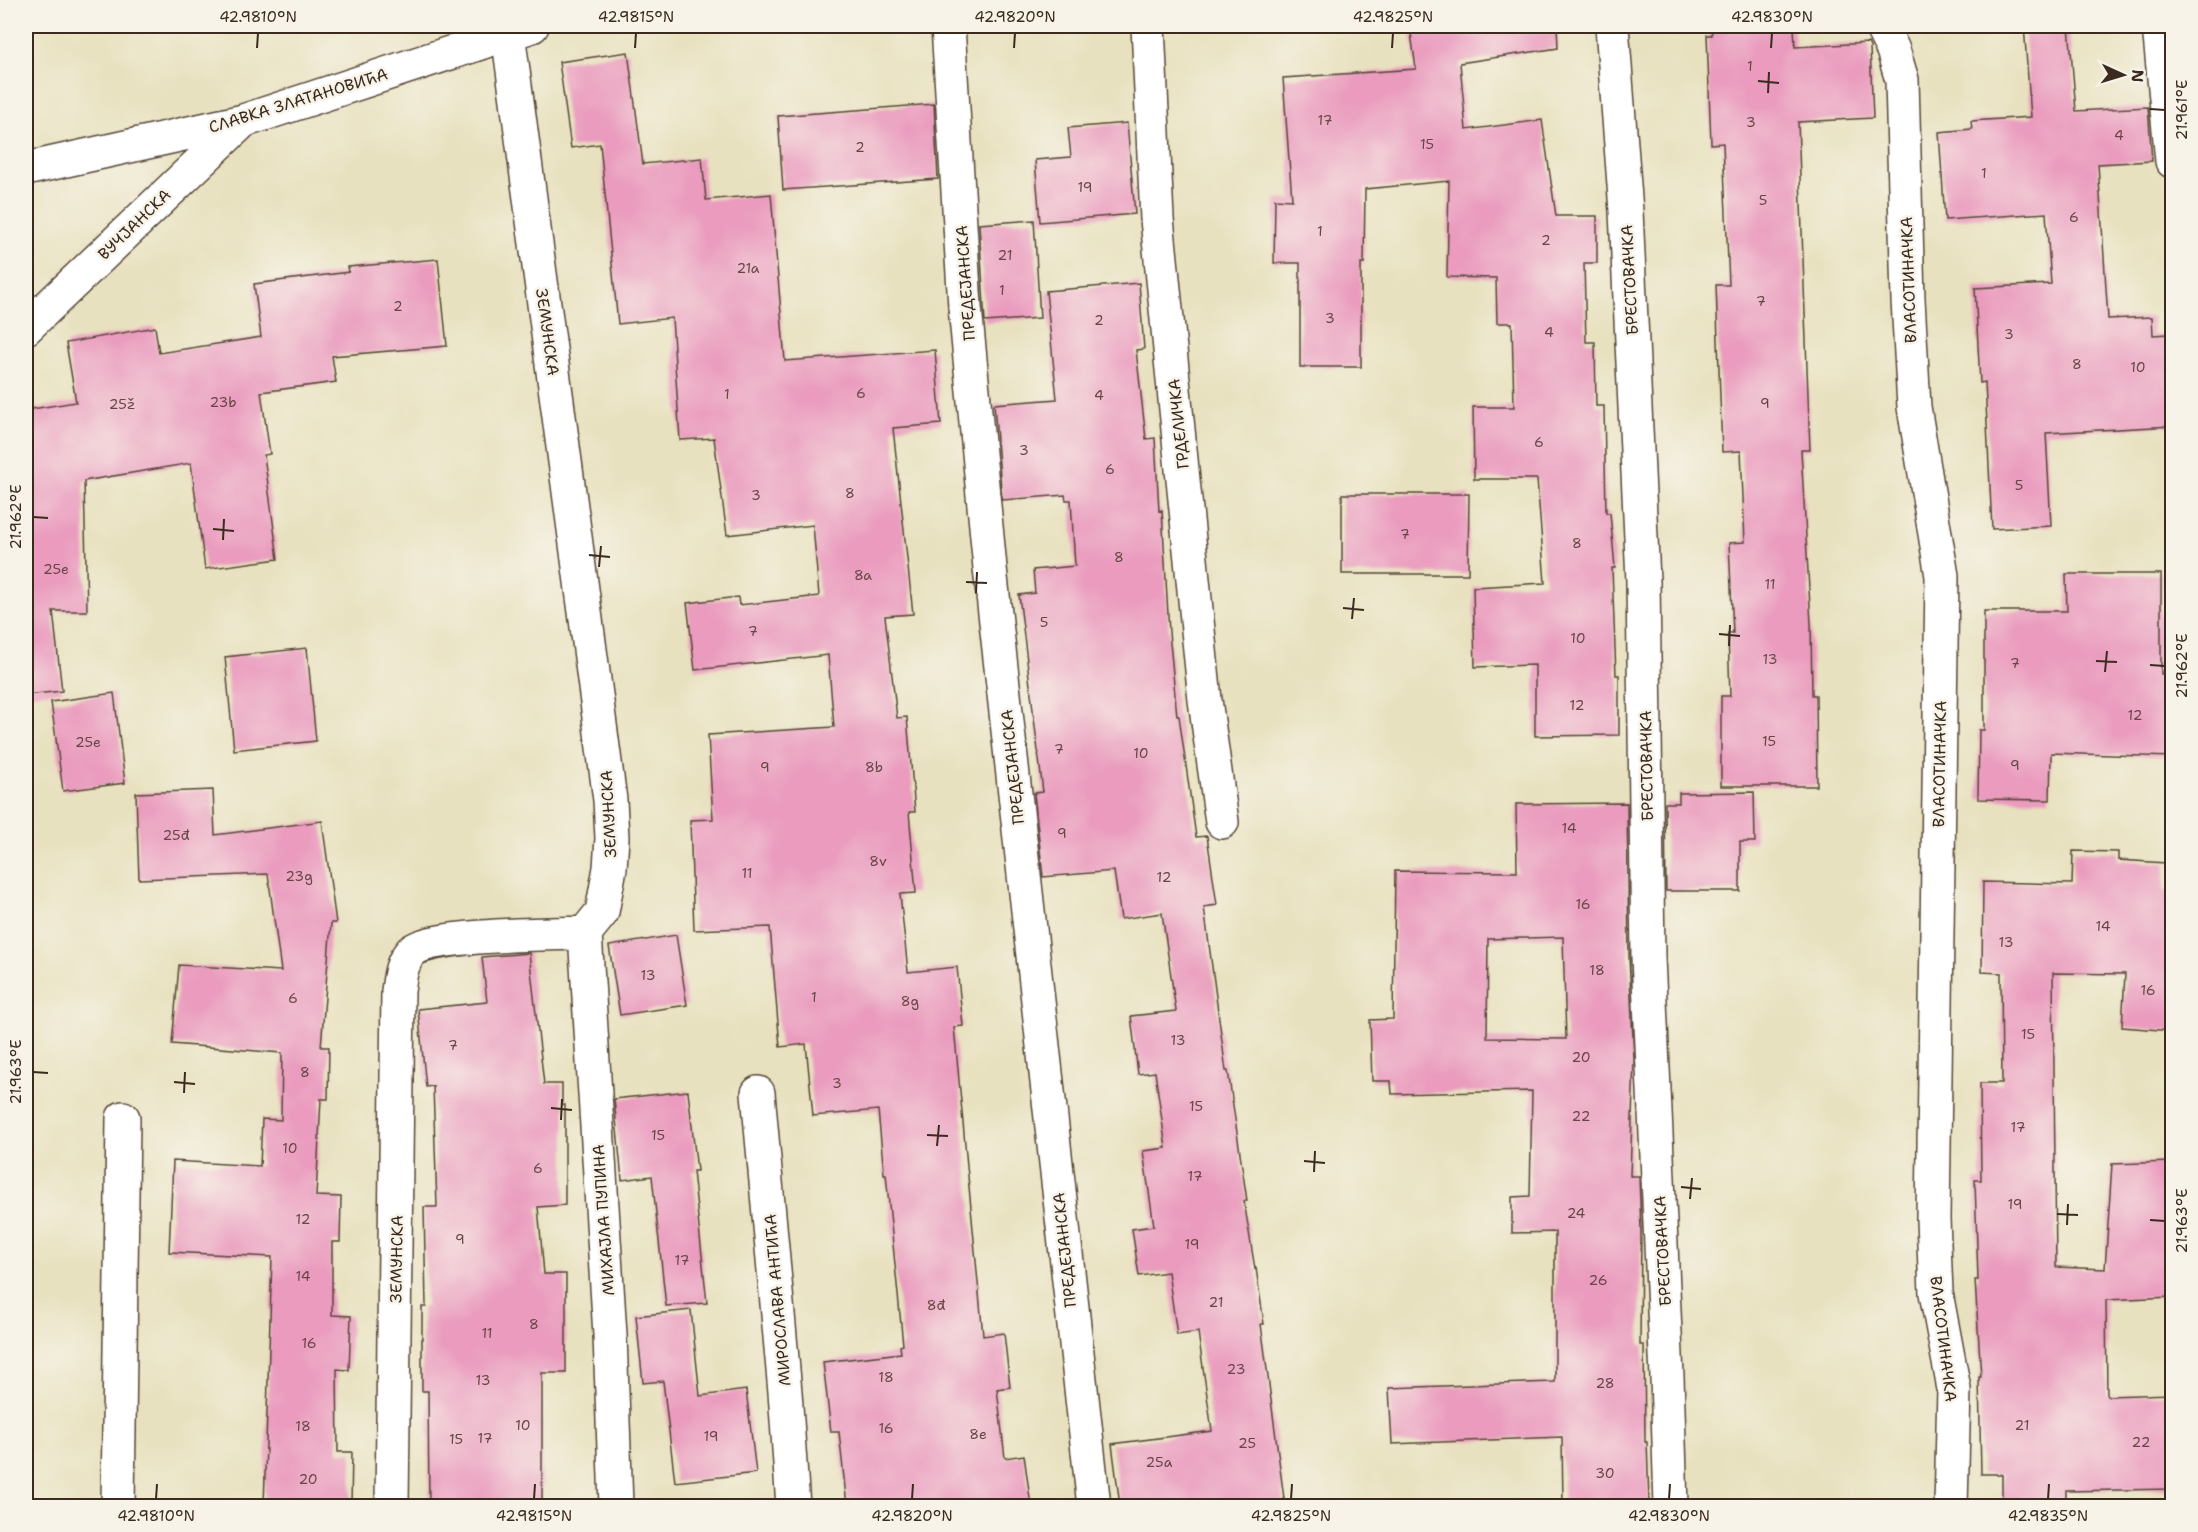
<svg xmlns="http://www.w3.org/2000/svg" width="2198" height="1532" viewBox="0 0 2198 1532" font-family="'Shantell Sans',sans-serif">
  <style>
    .building { fill: #ea9bbe; fill-rule: evenodd }
    .lines { fill: none; stroke-linecap: round; stroke-linejoin: round }
    .minor-casing { stroke: #554536; stroke-width: 36 }
    .minor { stroke: #fff; stroke-width: 33 }
    .ticks { fill: none; stroke: #3b2a1e; stroke-width: 2 }
    .labels { text-anchor: middle; stroke-width: 5; stroke-linejoin: round; paint-order: stroke }
    .number-label { font-size: 14px; fill: #674646 }
    .street-label { font-size: 16px; fill: #3b2a1e; stroke: #f7f3e8 }
    .neatline { fill: none; stroke: #3b2a1e; stroke-width: 2 }
    .ticks-label { font-size: 15px; text-anchor: middle; fill: #3b2a1e }
  </style>
  <rect width="100%" height="100%" fill="#f7f3e8"/>
  <filter id="ink" filterUnits="userSpaceOnUse"><feTurbulence type="fractalNoise" baseFrequency=".0167" numOctaves="2"/><feDisplacementMap in="SourceGraphic" scale="12" xChannelSelector="R" yChannelSelector="G"/><feConvolveMatrix kernelMatrix="1 2 1 2 8 2 1 2 1" color-interpolation-filters="sRGB"/></filter>
  <filter id="wash" filterUnits="userSpaceOnUse"><feTurbulence type="fractalNoise" baseFrequency=".008" numOctaves="4" result="noise"/><feDisplacementMap in="SourceGraphic" scale="24" xChannelSelector="R" yChannelSelector="G"/><feGaussianBlur stdDeviation="1.35" result="paint"/><feColorMatrix in="noise" values="0 0 0 0 0 0 0 0 0 0 0 0 0 0 0 0 0 1.4 0 .05"/><feComposite in="paint" operator="in"/></filter>
  <g filter="url(#wash)">
    <rect width="100%" height="100%" fill="#e8e1bf"/>
    <g id="blocks">
      <!-- building -->
      <path class="building" d="M 1410,26 L 1557,26 L 1558,48 L 1460,63 L 1466,130 L 1542,120 L 1556,216 L 1597,216 L 1597,263 L 1584,263 L 1586,342 L 1595,342 L 1596,406 L 1604,406 L 1606,513 L 1610,513 L 1615,568 L 1612,568 L 1616,675 L 1619,675 L 1619,735 L 1535,736 L 1535,665 L 1475,667 L 1473,587 L 1545,583 L 1537,479 L 1474,479 L 1473,407 L 1514,407 L 1512,323 L 1497,323 L 1496,278 L 1447,277 L 1449,181 L 1365,189 L 1364,263 L 1361,263 L 1361,367 L 1300,367 L 1300,263 L 1274,263 L 1275,199 L 1292,200 L 1283,78 L 1416,69 Z
        M 1711,26 L 1794,26 L 1795,47 L 1868,43 L 1870,47 L 1873,118 L 1798,122 L 1810,450 L 1801,450 L 1811,624 L 1812,695 L 1816,695 L 1817,786 L 1721,786 L 1721,696 L 1730,696 L 1728,633 L 1733,633 L 1729,543 L 1745,542 L 1741,451 L 1722,452 L 1716,285 L 1729,285 L 1723,143 L 1711,144 L 1707,35 L 1712,35 Z
        M 2024,26 L 2069,26 L 2076,111 L 2148,107 L 2152,161 L 2098,164 L 2108,319 L 2152,317 L 2153,335 L 2169,334 L 2172,426 L 2046,433 L 2051,526 L 1992,529 L 1985,382 L 1980,383 L 1975,288 L 2051,284 L 2046,213 L 1945,220 L 1939,132 L 1972,129 L 1971,121 L 2031,117 Z
        M 628,52 L 643,164 L 702,158 L 706,200 L 771,194 L 785,361 L 935,350 L 941,424 L 893,428 L 913,614 L 885,616 L 897,718 L 907,717 L 915,812 L 909,812 L 916,893 L 900,894 L 908,972 L 957,967 L 963,1026 L 954,1027 L 983,1336 L 1004,1333 L 1010,1387 L 997,1389 L 1005,1458 L 1024,1455 L 1031,1506 L 847,1506 L 839,1432 L 831,1432 L 823,1362 L 901,1353 L 900,1346 L 903,1345 L 886,1174 L 884,1174 L 878,1110 L 813,1116 L 806,1044 L 780,1047 L 770,927 L 694,930 L 690,820 L 713,819 L 708,735 L 834,727 L 828,655 L 695,670 L 687,603 L 738,597 L 739,605 L 819,596 L 813,525 L 727,535 L 714,438 L 680,440 L 672,318 L 618,324 L 600,144 L 571,148 L 559,62 Z
        M 934,104 L 938,179 L 783,190 L 778,116 Z
        M 1127,123 L 1135,214 L 1040,222 L 1035,160 L 1071,157 L 1068,128 Z
        M 1034,220 L 1040,318 L 985,322 L 979,224 Z
        M 438,259 L 447,346 L 332,356 L 336,382 L 261,392 L 270,454 L 264,455 L 278,559 L 205,569 L 191,463 L 84,481 L 87,611 L 53,611 L 62,691 L 26,695 L 26,410 L 76,402 L 66,343 L 155,327 L 159,353 L 261,337 L 254,284 L 349,272 L 348,267 Z
        M 1139,283 L 1144,349 L 1136,350 L 1146,439 L 1155,438 L 1159,511 L 1162,510 L 1169,632 L 1177,716 L 1179,716 L 1196,837 L 1207,836 L 1217,905 L 1204,907 L 1226,1071 L 1228,1071 L 1247,1201 L 1244,1201 L 1255,1269 L 1256,1268 L 1264,1324 L 1261,1324 L 1285,1506 L 1120,1506 L 1112,1444 L 1212,1431 L 1198,1332 L 1177,1335 L 1168,1272 L 1139,1276 L 1132,1229 L 1154,1226 L 1143,1151 L 1166,1148 L 1155,1072 L 1138,1074 L 1131,1016 L 1176,1011 L 1162,913 L 1121,919 L 1114,871 L 1043,877 L 1034,793 L 1043,792 L 1019,595 L 1035,593 L 1033,570 L 1075,566 L 1071,500 L 1066,500 L 1065,495 L 1002,500 L 994,404 L 1057,399 L 1046,291 Z
        M 1342,494 L 1469,494 L 1468,574 L 1342,574 Z
        M 2066,574 L 2161,574 L 2161,674 L 2172,674 L 2172,757 L 2051,753 L 2050,800 L 1978,799 L 1979,730 L 1984,730 L 1984,611 L 2067,611 Z
        M 307,648 L 316,741 L 234,750 L 225,657 Z
        M 114,693 L 125,783 L 63,791 L 51,702 Z
        M 213,790 L 215,835 L 322,821 L 336,923 L 331,923 L 321,1047 L 329,1047 L 328,1099 L 321,1099 L 316,1196 L 341,1197 L 340,1242 L 332,1242 L 332,1315 L 351,1316 L 349,1370 L 337,1369 L 338,1452 L 352,1452 L 351,1506 L 264,1506 L 272,1257 L 169,1252 L 173,1161 L 260,1166 L 262,1119 L 281,1120 L 282,1053 L 172,1044 L 179,965 L 281,971 L 268,874 L 139,879 L 136,793 Z
        M 1754,792 L 1755,842 L 1740,842 L 1740,891 L 1666,891 L 1665,803 L 1679,803 L 1679,793 Z
        M 1627,803 L 1629,957 L 1634,1060 L 1630,1176 L 1639,1176 L 1641,1230 L 1640,1345 L 1644,1345 L 1645,1442 L 1647,1442 L 1649,1502 L 1563,1504 L 1562,1437 L 1392,1444 L 1389,1388 L 1555,1382 L 1555,1232 L 1512,1233 L 1512,1197 L 1530,1196 L 1532,1091 L 1392,1094 L 1391,1081 L 1372,1081 L 1370,1020 L 1393,1019 L 1395,871 L 1517,872 L 1516,804 ZM 1563,937 L 1566,1039 L 1487,1038 L 1488,939 Z
        M 2073,851 L 2118,852 L 2118,860 L 2166,863 L 2164,891 L 2172,891 L 2172,1031 L 2122,1027 L 2125,974 L 2053,973 L 2056,1267 L 2105,1269 L 2112,1164 L 2172,1162 L 2172,1297 L 2106,1300 L 2107,1396 L 2172,1394 L 2172,1489 L 2066,1491 L 2066,1506 L 2002,1506 L 2002,1474 L 1981,1474 L 1979,1377 L 1981,1377 L 1975,1280 L 1978,1280 L 1975,1180 L 1981,1180 L 1980,1083 L 2002,1083 L 2001,973 L 1982,972 L 1983,882 L 2072,884 Z
        M 676,935 L 687,1005 L 620,1015 L 609,946 Z
        M 529,953 L 544,1084 L 562,1084 L 562,1105 L 565,1105 L 565,1205 L 538,1207 L 544,1274 L 566,1274 L 566,1373 L 542,1373 L 542,1506 L 429,1506 L 428,1391 L 422,1391 L 422,1307 L 426,1307 L 424,1207 L 437,1207 L 433,1086 L 426,1087 L 418,1009 L 487,1002 L 482,957 Z
        M 688,1091 L 697,1171 L 693,1171 L 707,1303 L 666,1306 L 652,1176 L 622,1180 L 614,1099 Z
        M 691,1310 L 700,1396 L 746,1390 L 756,1473 L 675,1482 L 663,1381 L 643,1383 L 636,1316 Z"/>
    </g>
  </g>
  <g filter="url(#ink)">
    <use href="#blocks" fill-opacity="0" stroke="#554536" stroke-width="1.5"/>
    <g class="lines">
      <!-- minor casing -->
      <g class="minor-casing">
        <path id="minor" d="M 948,26 L 965,307 L 990,568 L 1094,1506
          M 1148,26 L 1157,219 L 1205,700 L 1222,822
          M 1612,26 L 1626,211 L 1643,581 L 1648,957 L 1667,1377 L 1671,1506
          M 1881,26 L 1893,50 L 1902,80 L 1908,300 L 1914,407 L 1942,576 L 1933,1219 L 1936,1293 L 1954,1389 L 1951,1506
          M 2159,26 L 2172,161
          M 26,169 L 243,121 L 532,26
          M 26,328 L 243,121
          M 585,933 L 610,1335 L 616,1506
          M 758,1093 L 785,1392 L 793,1506
          M 118,1506 L 123,1118
          M 392,1506 L 398,991 C 400,977 401,963 411,952 C 428,934 555,934 585,933 L 602,912 L 610,868 L 612,838 L 610,800 L 508,33"/>
      </g>
      <!-- minor -->
      <use href="#minor" class="minor"/>
    </g>
  </g>
  <!-- ticks -->
  <path class="ticks" d="M 257,48 L 258,33M 635,48 L 636,33M 1014,48 L 1015,33M 1392,48 L 1393,33M 1771,48 L 1772,33M 1758,81 L 1779,83M 1768,93 L 1769,72M 2150,109 L 2165,110M 33,517 L 48,518M 213,529 L 234,531M 223,540 L 224,519M 589,555 L 610,557M 599,567 L 601,546M 966,582 L 987,583M 976,593 L 977,572M 1343,608 L 1364,610M 1352,619 L 1354,598M 1719,634 L 1740,636M 1729,646 L 1730,625M 2096,661 L 2117,662M 2150,665 L 2165,666M 2105,672 L 2107,651M 33,1072 L 48,1073M 174,1082 L 195,1084M 184,1093 L 185,1072M 551,1108 L 572,1110M 561,1120 L 562,1099M 927,1135 L 948,1136M 937,1146 L 939,1125M 1304,1161 L 1325,1163M 1314,1172 L 1315,1151M 1681,1187 L 1701,1189M 1690,1199 L 1692,1178M 2057,1214 L 2078,1215M 2150,1220 L 2165,1221M 2067,1225 L 2068,1204M 156,1499 L 157,1484M 534,1499 L 535,1484M 912,1499 L 913,1484M 1291,1499 L 1292,1484M 1669,1499 L 1670,1484M 2048,1499 L 2049,1484"/>
  <g class="labels">
    <!-- number labels -->
    <g class="number-label">
      <text x="1750" y="71">1</text>
      <text x="1325" y="125">17</text>
      <text x="1751" y="127">3</text>
      <text x="2119" y="140">4</text>
      <text x="1427" y="149">15</text>
      <text x="860" y="152">2</text>
      <text x="1984" y="178">1</text>
      <text x="1085" y="192">19</text>
      <text x="1763" y="205">5</text>
      <text x="2074" y="222">6</text>
      <text x="1320" y="236">1</text>
      <text x="1546" y="245">2</text>
      <text x="1005" y="260">21</text>
      <text x="748" y="273">21a</text>
      <text x="1002" y="295">1</text>
      <text x="1761" y="306">7</text>
      <text x="398" y="311">2</text>
      <text x="1330" y="323">3</text>
      <text x="1099" y="325">2</text>
      <text x="1549" y="337">4</text>
      <text x="2009" y="339">3</text>
      <text x="2077" y="369">8</text>
      <text x="2138" y="372">10</text>
      <text x="861" y="398">6</text>
      <text x="727" y="399">1</text>
      <text x="1099" y="400">4</text>
      <text x="223" y="407">23b</text>
      <text x="1765" y="408">9</text>
      <text x="122" y="409">25ž</text>
      <text x="1539" y="447">6</text>
      <text x="1024" y="455">3</text>
      <text x="1110" y="474">6</text>
      <text x="2019" y="490">5</text>
      <text x="850" y="498">8</text>
      <text x="756" y="500">3</text>
      <text x="1405" y="539">7</text>
      <text x="1577" y="548">8</text>
      <text x="1119" y="562">8</text>
      <text x="56" y="574">25e</text>
      <text x="863" y="580">8a</text>
      <text x="1770" y="589">11</text>
      <text x="1044" y="627">5</text>
      <text x="753" y="636">7</text>
      <text x="1578" y="643">10</text>
      <text x="1770" y="664">13</text>
      <text x="2015" y="668">7</text>
      <text x="1577" y="710">12</text>
      <text x="2135" y="720">12</text>
      <text x="1769" y="746">15</text>
      <text x="88" y="747">25e</text>
      <text x="1059" y="754">7</text>
      <text x="1141" y="758">10</text>
      <text x="2015" y="770">9</text>
      <text x="765" y="772">9</text>
      <text x="874" y="772">8b</text>
      <text x="1569" y="833">14</text>
      <text x="1062" y="838">9</text>
      <text x="176" y="840">25đ</text>
      <text x="878" y="866">8v</text>
      <text x="747" y="878">11</text>
      <text x="299" y="881">23g</text>
      <text x="1164" y="882">12</text>
      <text x="1583" y="909">16</text>
      <text x="2103" y="931">14</text>
      <text x="2006" y="947">13</text>
      <text x="1597" y="975">18</text>
      <text x="648" y="980">13</text>
      <text x="2148" y="995">16</text>
      <text x="814" y="1002">1</text>
      <text x="293" y="1003">6</text>
      <text x="910" y="1006">8g</text>
      <text x="2028" y="1039">15</text>
      <text x="1178" y="1045">13</text>
      <text x="453" y="1050">7</text>
      <text x="1581" y="1062">20</text>
      <text x="305" y="1077">8</text>
      <text x="837" y="1088">3</text>
      <text x="1196" y="1111">15</text>
      <text x="1581" y="1121">22</text>
      <text x="2018" y="1132">17</text>
      <text x="658" y="1140">15</text>
      <text x="290" y="1153">10</text>
      <text x="538" y="1173">6</text>
      <text x="1195" y="1181">17</text>
      <text x="2015" y="1209">19</text>
      <text x="1576" y="1218">24</text>
      <text x="303" y="1224">12</text>
      <text x="460" y="1244">9</text>
      <text x="1192" y="1249">19</text>
      <text x="682" y="1265">17</text>
      <text x="303" y="1281">14</text>
      <text x="1598" y="1285">26</text>
      <text x="1216" y="1307">21</text>
      <text x="936" y="1310">8đ</text>
      <text x="534" y="1329">8</text>
      <text x="487" y="1338">11</text>
      <text x="309" y="1348">16</text>
      <text x="1236" y="1374">23</text>
      <text x="886" y="1382">18</text>
      <text x="483" y="1385">13</text>
      <text x="1605" y="1388">28</text>
      <text x="523" y="1430">10</text>
      <text x="2022" y="1430">21</text>
      <text x="303" y="1431">18</text>
      <text x="886" y="1433">16</text>
      <text x="978" y="1439">8e</text>
      <text x="711" y="1441">19</text>
      <text x="485" y="1443">17</text>
      <text x="456" y="1444">15</text>
      <text x="2141" y="1447">22</text>
      <text x="1247" y="1448">25</text>
      <text x="1159" y="1467">25a</text>
      <text x="1605" y="1478">30</text>
      <text x="308" y="1484">20</text>
    </g>
    <!-- street labels -->
    <g class="street-label">
      <text transform="translate(298 100) rotate(-17)" y="6">СЛАВКА ЗЛАТАНОВИЋА</text>
      <text transform="translate(134 224) rotate(-44)" y="6">ВУЧЈАНСКА</text>
      <text transform="translate(1629 280) rotate(-93)" y="6">БРЕСТОВАЧКА</text>
      <text transform="translate(1908 280) rotate(-92)" y="6">ВЛАСОТИНАЧКА</text>
      <text transform="translate(965 283) rotate(-94)" y="6">ПРЕДЕЈАНСКА</text>
      <text transform="translate(548 332) rotate(82)" y="6">ЗЕМУНСКА</text>
      <text transform="translate(1178 424) rotate(-96)" y="6">ГРДЕЛИЧКА</text>
      <text transform="translate(1939 764) rotate(-89)" y="6">ВЛАСОТИНАЧКА</text>
      <text transform="translate(1646 766) rotate(-91)" y="6">БРЕСТОВАЧКА</text>
      <text transform="translate(1012 767) rotate(-96)" y="6">ПРЕДЕЈАНСКА</text>
      <text transform="translate(608 814) rotate(-93)" y="6">ЗЕМУНСКА</text>
      <text transform="translate(603 1220) rotate(-94)" y="6">МИХАЈЛА ПУПИНА</text>
      <text transform="translate(1064 1250) rotate(-96)" y="6">ПРЕДЕЈАНСКА</text>
      <text transform="translate(1662 1251) rotate(-93)" y="6">БРЕСТОВАЧКА</text>
      <text transform="translate(396 1259) rotate(-89)" y="6">ЗЕМУНСКА</text>
      <text transform="translate(777 1300) rotate(-95)" y="6">МИРОСЛАВА АНТИЋА</text>
      <text transform="translate(1944 1339) rotate(83)" y="6">ВЛАСОТИНАЧКА</text>
    </g>
  </g>
  <!-- margin -->
  <rect width="2198" height="1532" fill="none" stroke="#f7f3e8" stroke-width="66"/>
  <!-- north arrow -->
  <g transform="translate(2123 75) rotate(94)" stroke="#f7f3e8" stroke-width="4.5" paint-order="stroke">
  <path d="M0-4.5L10 22L0 15L-10 22Z" fill="#3b2a1e"/>
  <text y="-9" font-size="16" font-weight="bold" text-anchor="middle" fill="#3b2a1e">N</text>
  </g>
  <rect x="33" y="33" width="2132" height="1466" class="neatline"/>
  <g class="ticks-label">
    <text x="258" y="22">42.9810°N</text>
    <text x="636" y="22">42.9815°N</text>
    <text x="1015" y="22">42.9820°N</text>
    <text x="1393" y="22">42.9825°N</text>
    <text x="1772" y="22">42.9830°N</text>
    <text transform="translate(2182 110) rotate(-90)" y="5">21.961°E</text>
    <text transform="translate(16 517) rotate(-90)" y="5">21.962°E</text>
    <text transform="translate(2182 666) rotate(-90)" y="5">21.962°E</text>
    <text transform="translate(16 1072) rotate(-90)" y="5">21.963°E</text>
    <text transform="translate(2182 1221) rotate(-90)" y="5">21.963°E</text>
    <text x="156" y="1521">42.9810°N</text>
    <text x="534" y="1521">42.9815°N</text>
    <text x="912" y="1521">42.9820°N</text>
    <text x="1291" y="1521">42.9825°N</text>
    <text x="1669" y="1521">42.9830°N</text>
    <text x="2048" y="1521">42.9835°N</text>
  </g>
</svg>
